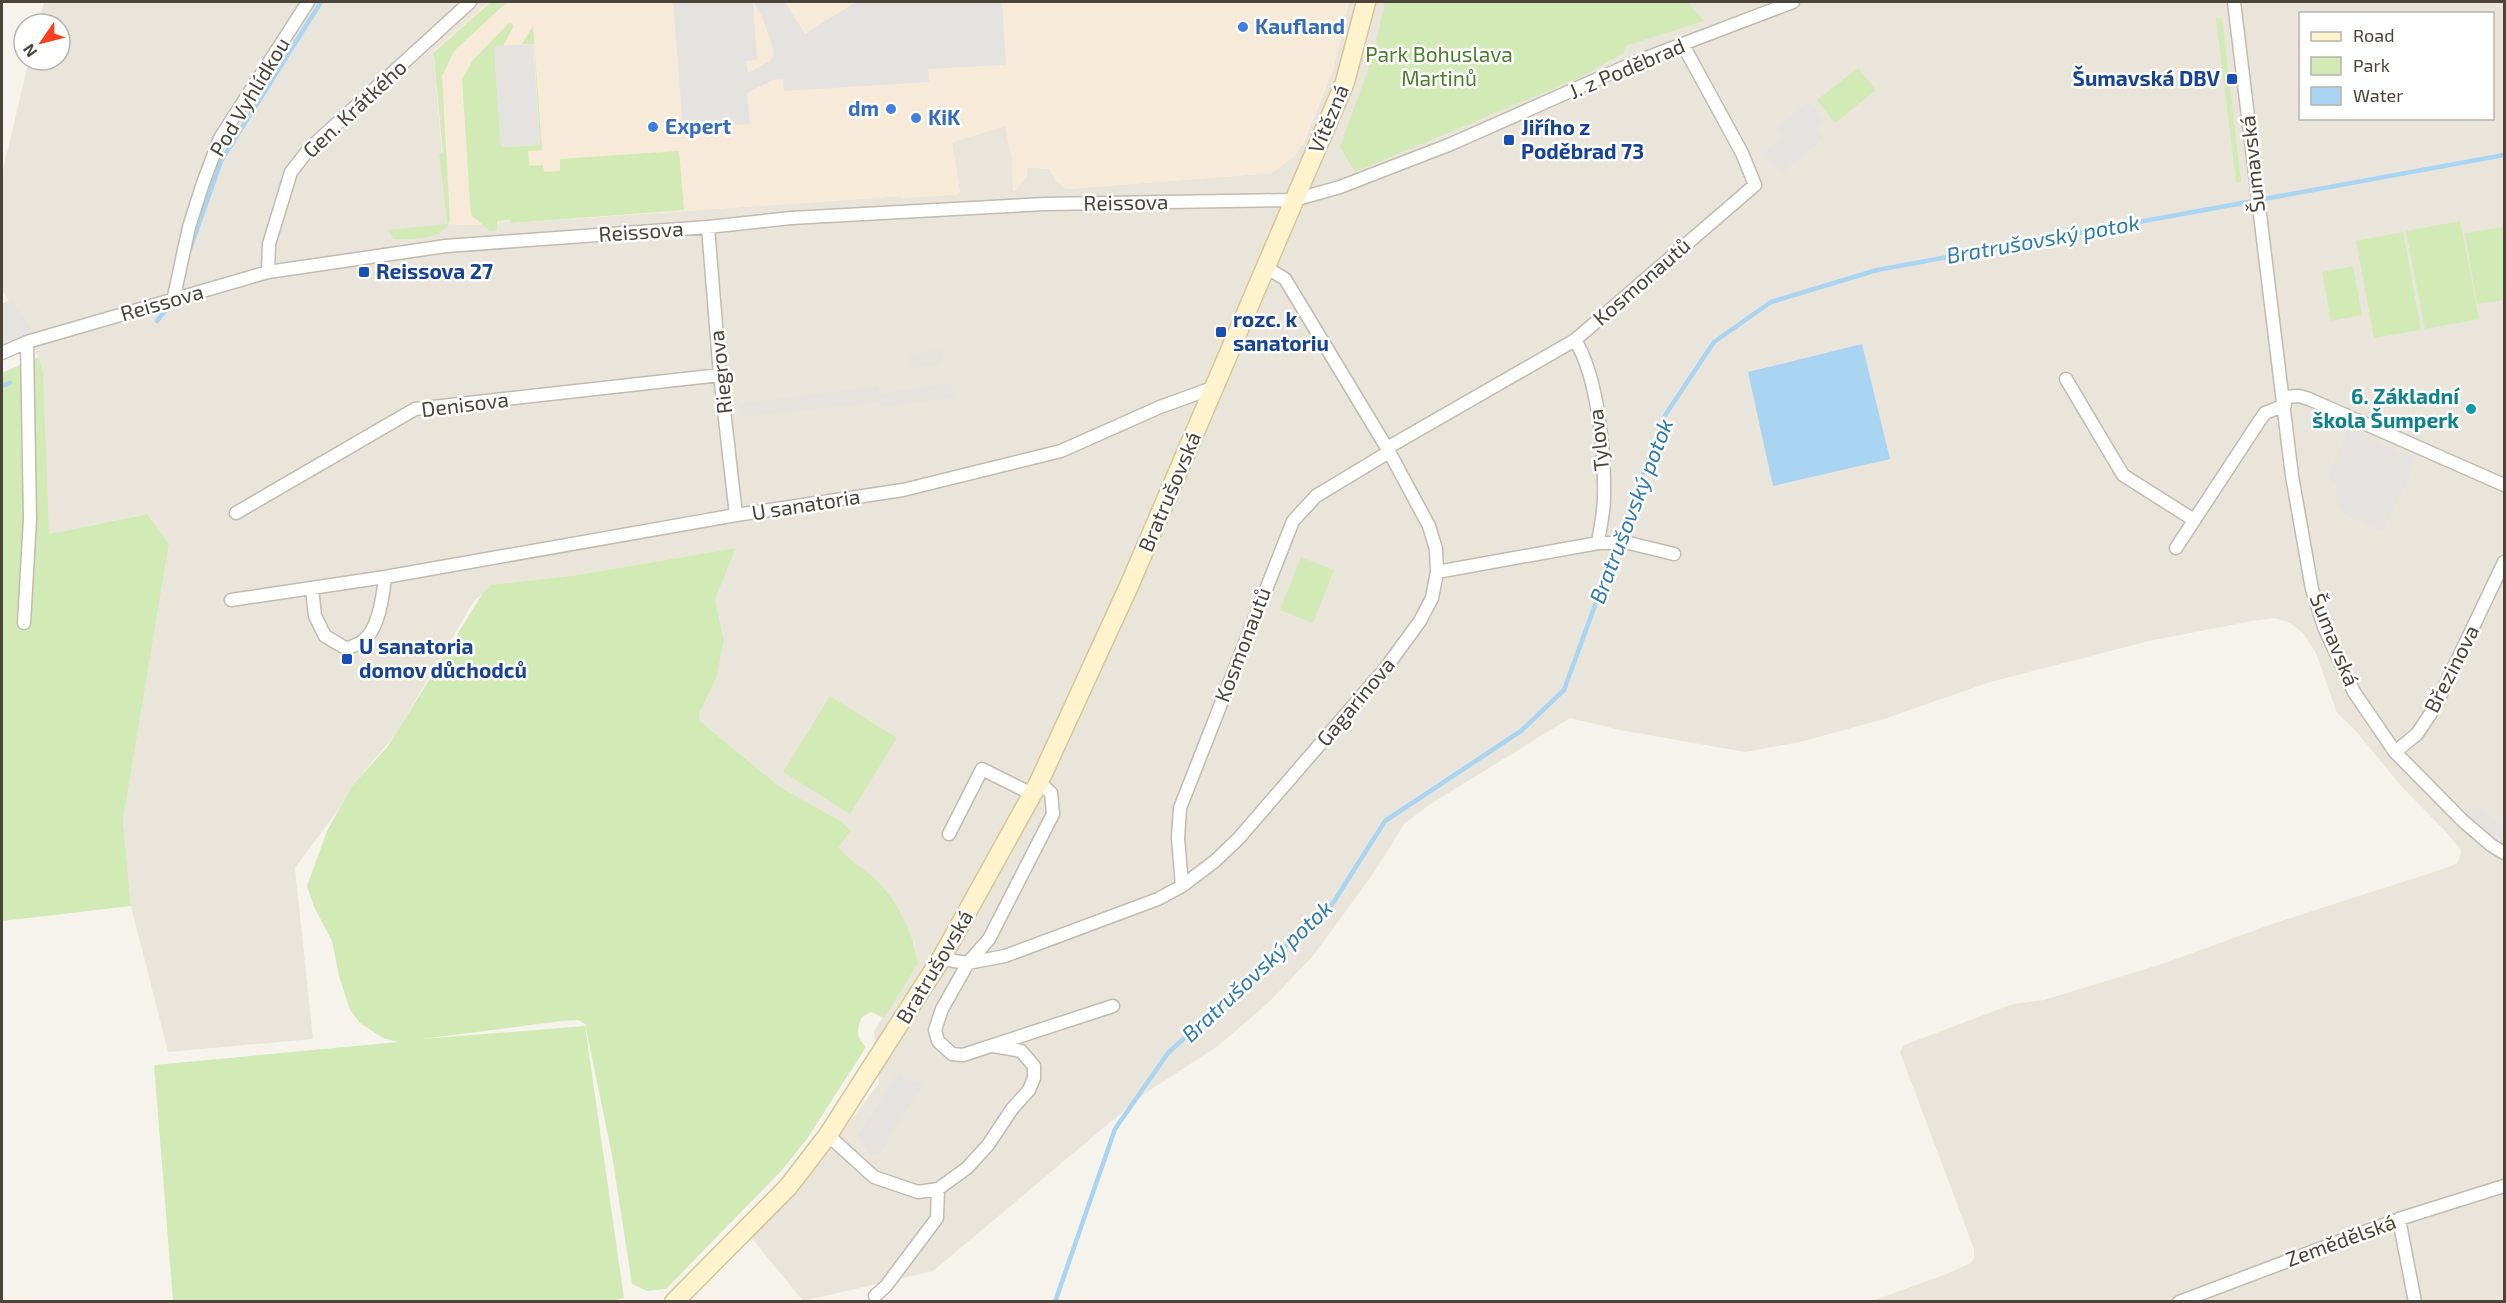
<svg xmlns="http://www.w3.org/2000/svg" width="2506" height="1303" viewBox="0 0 2506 1303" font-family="'Exo 2',sans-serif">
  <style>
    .residential { fill: #eae5da; fill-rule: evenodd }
    .commercial { fill: #f7ead8 }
    .industrial { fill: #e6e2dd }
    .green { fill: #d2eab5 }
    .parking { fill: #e5e3e0 }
    .water { fill: #a9d4f2 }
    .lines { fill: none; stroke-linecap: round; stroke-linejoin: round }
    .stream { stroke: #a9d4f2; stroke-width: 4.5 }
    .street-casing { stroke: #c2bbae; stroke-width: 15 }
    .secondary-casing { stroke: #d6c79b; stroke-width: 21 }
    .street { stroke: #fff; stroke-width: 12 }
    .secondary { stroke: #fff3cd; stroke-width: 18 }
    .shop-dot { fill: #3f7fe0; stroke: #fff; stroke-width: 2 }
    .transit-dot { fill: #1a4fb4; stroke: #fff; stroke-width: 2 }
    .culture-dot { fill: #0f9aa8; stroke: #fff; stroke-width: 2 }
    .labels { text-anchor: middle; stroke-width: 5; stroke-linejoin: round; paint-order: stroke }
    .shop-label { font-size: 21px; font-weight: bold; fill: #366cbe; stroke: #fff; text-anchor: start }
    .park-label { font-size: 21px; fill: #4a7f2a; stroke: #fff }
    .street-label { font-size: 21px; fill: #4b4439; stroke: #fff }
    .transit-label { font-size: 21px; font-weight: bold; fill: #164399; stroke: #fff; text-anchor: start }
    .culture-label { font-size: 21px; font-weight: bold; fill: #0d838f; stroke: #fff; text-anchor: end }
    .water-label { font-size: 22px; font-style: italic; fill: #2e7ab2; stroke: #fff }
  </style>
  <rect width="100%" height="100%" fill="#f6f3ec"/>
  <!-- residential -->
  <path class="residential" d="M 44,2 L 488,2 L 431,54 L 434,57 L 442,154 L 439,154 L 447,224 L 483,225 L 511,220 L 512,223 L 902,196 L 902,198 L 960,192 L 952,142 L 1005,126 L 1012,158 L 1013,191 L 1026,167 L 1050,169 L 1056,181 L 1067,189 L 1272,173 L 1303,144 L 1333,70 L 1349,2 L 2504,2 L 2504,1301 L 1872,1301 L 1949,1273 L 1971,1263 L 1974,1258 L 1974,1249 L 1900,1052 L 1904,1045 L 2013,1004 L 2044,1000 L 2162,964 L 2275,923 L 2443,869 L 2456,864 L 2459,860 L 2461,850 L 2446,832 L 2402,787 L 2355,730 L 2337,713 L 2316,653 L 2303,633 L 2290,623 L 2275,618 L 2252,621 L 2149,641 L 1990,682 L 1884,719 L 1800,742 L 1745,752 L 1620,730 L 1570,718 L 1429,805 L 1404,824 L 1373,874 L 1312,957 L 1268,1003 L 1218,1046 L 1144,1094 L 933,1271 L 803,1301 L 750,1236 L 819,1163 L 879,1083 L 874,1031 L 918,964 L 914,943 L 890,899 L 875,879 L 845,856 L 839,847 L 851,831 L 842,822 L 780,787 L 700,721 L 699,714 L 717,677 L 724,640 L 715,600 L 736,548 L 577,575 L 492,585 L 474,601 L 395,735 L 352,786 L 340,807 L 295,868 L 313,1039 L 168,1052 L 131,906 L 123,821 L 169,544 L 146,514 L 49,534 L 38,357 L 2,289 L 2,174 L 29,60 L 60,60 L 60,24 L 38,24 ZM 2300,14 L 2492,14 L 2492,118 L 2300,118 Z"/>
  <!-- commercial -->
  <path class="commercial" d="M 488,2 L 1349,2 L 1333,70 L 1302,144 L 1295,156 L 1272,173 L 1067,189 L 1056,181 L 1050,169 L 1027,167 L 1027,176 L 1015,191 L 1013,191 L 1012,158 L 1005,126 L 952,142 L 960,192 L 957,195 L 902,198 L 901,196 L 511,223 L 511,220 L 483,225 L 447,224 L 439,154 L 442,153 L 434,58 L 431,54 Z"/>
  <!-- industrial -->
  <path class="industrial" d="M 940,350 L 942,364 L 909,369 L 908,354 Z
    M 952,383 L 953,398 L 880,407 L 879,402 L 741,417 L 740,404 L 878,386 L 879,394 Z"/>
  <!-- green -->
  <path class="green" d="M 491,2 L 507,2 L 454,51 L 442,76 L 450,221 C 441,241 413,239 394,239 L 388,230 L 447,224 L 439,154 L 443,153 L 434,57 L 432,54 Z
    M 1385,2 L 1688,2 L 1704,21 L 1625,46 L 1624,53 L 1581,77 L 1355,172 L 1340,147 L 1373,56 Z
    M 2216,18 L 2222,18 L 2241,182 L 2236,182 Z
    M 509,23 L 512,24 L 513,27 L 503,46 L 494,47 L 501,147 L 540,145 L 534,44 L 522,44 L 533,26 L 542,150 L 528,151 L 529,166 L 543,165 L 544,172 L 560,171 L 560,159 L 679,151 L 684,210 L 511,223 L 511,220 L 497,221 L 497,230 L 490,231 L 471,215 L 462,79 L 473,60 Z
    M 1858,68 L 1876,90 L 1835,123 L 1817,100 Z
    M 2460,221 L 2479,319 L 2425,329 L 2406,231 Z
    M 2504,227 L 2504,300 L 2477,304 L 2465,233 Z
    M 2403,232 L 2421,330 L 2374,338 L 2356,241 Z
    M 2353,266 L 2362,315 L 2331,321 L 2322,272 Z
    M 38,357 L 43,373 L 49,534 L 147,514 L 169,544 L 123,821 L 131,906 L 2,921 L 2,373 Z
    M 736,548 L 715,600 L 724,640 L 717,677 L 699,714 L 700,721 L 780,787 L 842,822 L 851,831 L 839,847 C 848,860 862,867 874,878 C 897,899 914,934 918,964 L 884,1018 L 871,1012 L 862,1017 C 856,1030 856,1037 866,1047 L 807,1139 L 781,1171 L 666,1289 L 647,1291 L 632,1284 L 612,1155 L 585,1024 L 578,1020 L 562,1021 L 422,1039 L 585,1026 L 624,1298 L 605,1302 L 173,1301 L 154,1065 L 399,1042 L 383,1038 L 360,1023 L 350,1010 L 339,976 L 332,941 L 314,907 L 307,886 L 327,831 L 352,786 L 388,746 L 483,593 L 491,585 L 577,575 Z
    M 1301,557 L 1334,570 L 1313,623 L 1280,610 Z
    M 830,696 L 897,738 L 850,814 L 783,772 Z"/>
  <!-- parking -->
  <path class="parking" d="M 673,2 L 753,2 L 757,60 L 746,61 L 748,73 L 768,62 L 773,57 L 774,51 L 763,19 L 754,2 L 785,2 L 805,34 L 856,2 L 1002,2 L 1006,65 L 928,69 L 929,82 L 784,91 L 783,79 L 773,80 L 747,93 L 750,124 L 683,128 Z
    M 533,44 L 540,145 L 501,147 L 494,46 Z
    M 1809,101 L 1824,123 L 1817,129 L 1823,139 L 1781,174 L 1764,152 L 1783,138 L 1777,127 Z
    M 12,299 L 37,338 L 2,352 L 2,304 Z
    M 2349,427 L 2414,459 L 2410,475 L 2382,531 L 2350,517 L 2340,510 L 2336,503 L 2336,486 L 2328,475 Z
    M 2478,806 L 2504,827 L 2504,843 L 2466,813 Z
    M 899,1071 L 904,1078 L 923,1084 L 879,1155 L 869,1153 L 858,1135 Z"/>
  <!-- water -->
  <path class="water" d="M 1862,344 L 1890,459 L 1773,486 L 1748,372 Z"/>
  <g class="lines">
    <!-- stream -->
    <path class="stream" d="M 190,249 L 221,161 L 321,2
      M 157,321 L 171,303
      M 2,386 L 10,383
      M 1055,1302 L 1115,1129 L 1168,1053 L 1333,903 L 1385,821 L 1521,731 L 1564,690 L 1664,417 L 1714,342 L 1771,302 L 1877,270 L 2504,155"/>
    <!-- street casing -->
    <g class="street-casing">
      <path id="street" d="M 2234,2 L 2292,476 L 2312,589 L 2324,627 L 2354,692 L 2395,752 L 2462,820 L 2491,845 L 2504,853
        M 708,227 L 720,375 L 736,515
        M 268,272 L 269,244 L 291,172 L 309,149 L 470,2
        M 173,301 L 189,227 L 203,183 L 220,138 L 308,2
        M 2,353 L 27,342 L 268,272 L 446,246 L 708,227 L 791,218 L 1045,204 L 1294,200 L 1340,187 L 1451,144 L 1638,61 L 1793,2
        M 2066,379 L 2123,475 L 2194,520
        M 2284,397 L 2299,396 L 2309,399 L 2504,485
        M 1387,448 L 1575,340 L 1755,185 L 1742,153 L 1683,45
        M 236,513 L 415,409 L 720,375
        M 1598,543 L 1629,543 L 1674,554
        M 2176,548 L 2260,420 L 2265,413 L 2285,405
        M 1437,572 L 1598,543 C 1600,528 1604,512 1604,497 C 1605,453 1598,377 1575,340
        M 312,588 L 315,616 L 325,636 L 347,649 C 352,646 360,644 364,640 C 379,628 383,596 385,577
        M 231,600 L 385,577 L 736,515 L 903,490 L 1061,451 L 1160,407 L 1215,387
        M 24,623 L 30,519 L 27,342
        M 2395,752 L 2417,734 L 2435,707 L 2504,562
        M 1039,782 L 1051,793 L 1053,814 L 989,939 L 968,963 L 942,1009 L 935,1030 L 938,1041 L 952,1054 L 963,1055 L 1113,1006
        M 949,834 L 982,769 L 1032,794
        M 1182,886 L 1178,838 L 1180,808 L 1293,521 L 1316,496 L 1389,452
        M 941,959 L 968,963 L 1005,956 L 1158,899 L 1182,886 L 1215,861 L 1239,838 L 1385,669 L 1420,621 L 1432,598 L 1437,572 L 1436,549 L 1429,526 L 1387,448 L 1285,279 L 1267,268
        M 828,1135 L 874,1177 L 918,1192 L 938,1189 L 967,1168 L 988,1145 L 1012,1109 L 1029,1090 L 1034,1078 L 1034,1066 L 1021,1051 L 993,1046
        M 2399,1219 L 2415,1302
        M 875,1296 L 886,1286 L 937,1218 L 938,1189
        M 2179,1302 L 2399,1219 L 2504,1186"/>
    </g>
    <!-- secondary casing -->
    <g class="secondary-casing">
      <path id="secondary" d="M 674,1302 L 788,1187 L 828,1135 L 941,959 L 1039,782 L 1129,586 L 1345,82 L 1366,2"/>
    </g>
    <!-- street -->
    <use href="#street" class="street"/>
    <!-- secondary -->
    <use href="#secondary" class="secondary"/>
  </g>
  <!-- markers -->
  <g class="shop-dot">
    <circle cx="1243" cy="27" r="6"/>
    <circle cx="891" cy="109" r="6"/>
    <circle cx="916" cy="118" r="6"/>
    <circle cx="653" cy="127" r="6"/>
  </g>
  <g class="transit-dot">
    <rect x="2226" y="73" width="12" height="12" rx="3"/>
    <rect x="1503" y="134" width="12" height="12" rx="3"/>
    <rect x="358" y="266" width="12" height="12" rx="3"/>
    <rect x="1215" y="326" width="12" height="12" rx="3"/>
    <rect x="341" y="653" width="12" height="12" rx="3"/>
  </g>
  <circle class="culture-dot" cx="2471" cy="409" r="6"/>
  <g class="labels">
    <!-- shop labels -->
    <g class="shop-label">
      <text x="1255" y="34">Kaufland</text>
      <text x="879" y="116" text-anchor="end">dm</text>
      <text x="928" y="125">KiK</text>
      <text x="665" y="134">Expert</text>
    </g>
    <!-- park labels -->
    <g class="park-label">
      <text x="1439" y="62">Park Bohuslava<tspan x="1439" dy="24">Martinů</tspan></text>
    </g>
    <!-- street labels -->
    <g class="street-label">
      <text transform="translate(1627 69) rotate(-23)" y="7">J. z Poděbrad</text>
      <text transform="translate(250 97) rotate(-59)" y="7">Pod Vyhlídkou</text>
      <text transform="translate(355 109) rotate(-43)" y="7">Gen. Krátkého</text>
      <text transform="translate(1329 119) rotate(-67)" y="7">Vítězná</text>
      <text transform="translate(2253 164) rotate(-96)" y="7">Šumavská</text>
      <text transform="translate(1126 203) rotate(-1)" y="7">Reissova</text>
      <text transform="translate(641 232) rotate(-4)" y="7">Reissova</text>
      <text transform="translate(1642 282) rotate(-41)" y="7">Kosmonautů</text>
      <text transform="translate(162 303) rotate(-16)" y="7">Reissova</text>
      <text transform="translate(721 372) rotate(-96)" y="7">Riegrova</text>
      <text transform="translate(465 405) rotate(-7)" y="7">Denisova</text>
      <text transform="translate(1599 440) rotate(-96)" y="7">Tylova</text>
      <text transform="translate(1170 492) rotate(-67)" y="7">Bratrušovská</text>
      <text transform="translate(806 505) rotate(-9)" y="7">U sanatoria</text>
      <text transform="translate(2334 640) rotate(68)" y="7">Šumavská</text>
      <text transform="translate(1243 645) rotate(-69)" y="7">Kosmonautů</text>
      <text transform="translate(2452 669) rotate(-63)" y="7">Březinova</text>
      <text transform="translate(1356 702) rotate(-50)" y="7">Gagarinova</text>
      <text transform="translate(935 967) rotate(-59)" y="7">Bratrušovská</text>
      <text transform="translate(2341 1241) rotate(-20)" y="7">Zemědělská</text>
    </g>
    <!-- transit labels -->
    <g class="transit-label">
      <text x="2220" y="86" text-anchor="end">Šumavská DBV</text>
      <text x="1521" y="135">Jiřího z<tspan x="1521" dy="24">Poděbrad 73</tspan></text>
      <text x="376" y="279">Reissova 27</text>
      <text x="1233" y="327">rozc. k<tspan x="1233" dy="24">sanatoriu</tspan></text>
      <text x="359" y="654">U sanatoria<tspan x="359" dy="24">domov důchodců</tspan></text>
    </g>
    <!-- culture labels -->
    <g class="culture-label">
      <text x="2459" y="404">6. Základní<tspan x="2459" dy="24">škola Šumperk</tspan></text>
    </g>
    <!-- water labels -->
    <g class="water-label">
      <text transform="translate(2043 239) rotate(-10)" y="8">Bratrušovský potok</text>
      <text transform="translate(1631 511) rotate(-69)" y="8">Bratrušovský potok</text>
      <text transform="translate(1257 971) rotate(-43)" y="8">Bratrušovský potok</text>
    </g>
  </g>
  <!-- border -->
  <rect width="2506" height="1303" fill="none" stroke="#4b4439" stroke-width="6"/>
  <!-- legend -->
  <rect x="2299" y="12" width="195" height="108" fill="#ffffff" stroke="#b7b4b0" stroke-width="1.5"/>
  <rect x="2311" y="32" width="30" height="9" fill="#fff3cd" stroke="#b7b4b0" stroke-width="1.5"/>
  <text x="2353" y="42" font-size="18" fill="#4b4439">Road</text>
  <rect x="2311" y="57" width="30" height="18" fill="#d2eab5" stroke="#b7b4b0" stroke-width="1.5"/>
  <text x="2353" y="72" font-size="18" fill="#4b4439">Park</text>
  <rect x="2311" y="87" width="30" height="18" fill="#a9d4f2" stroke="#b7b4b0" stroke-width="1.5"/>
  <text x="2353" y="102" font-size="18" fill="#4b4439">Water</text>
  <!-- north arrow -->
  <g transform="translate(42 42) rotate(235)"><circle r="28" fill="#ffffff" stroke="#b7b4b0" stroke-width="1.5"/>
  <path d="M0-4.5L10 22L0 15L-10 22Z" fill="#fc3f1d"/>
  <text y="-9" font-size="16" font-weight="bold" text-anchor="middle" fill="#4b4439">N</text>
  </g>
</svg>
